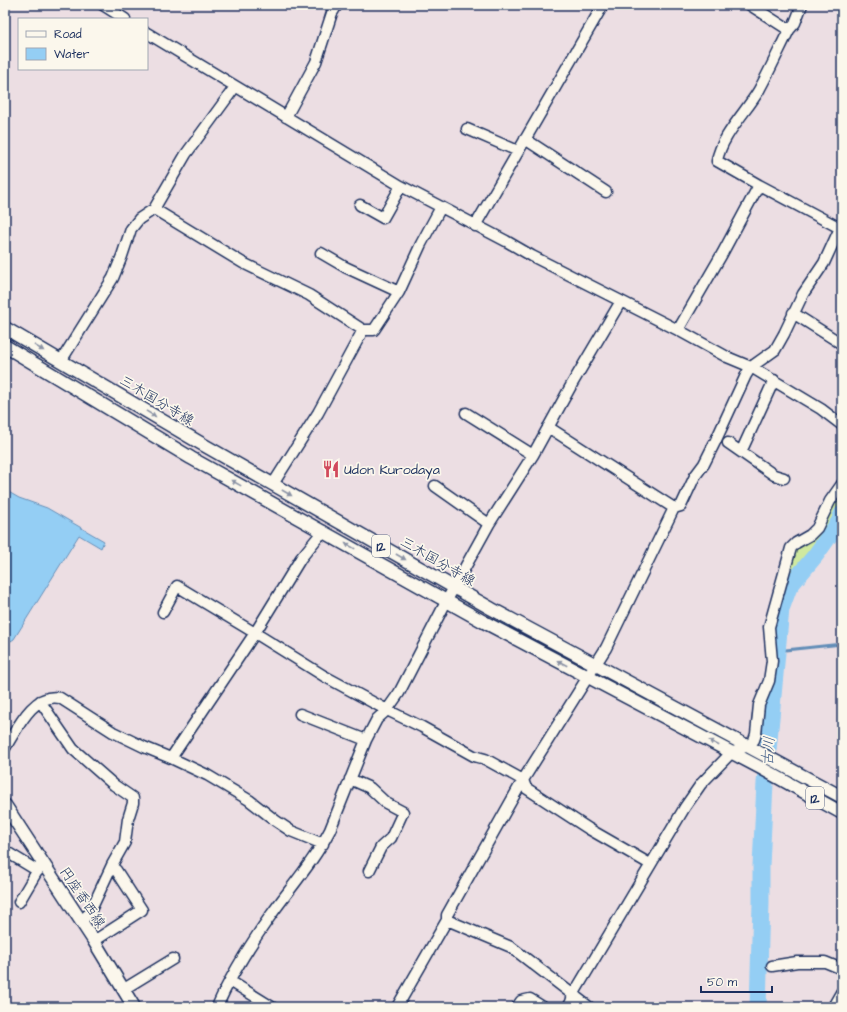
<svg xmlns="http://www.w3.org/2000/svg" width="847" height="1012" viewBox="0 0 847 1012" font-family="'Architects Daughter','Klee One',sans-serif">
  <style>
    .green { fill: #d0e99f; stroke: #768c7e }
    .water { fill: #94cef4; stroke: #648eb8 }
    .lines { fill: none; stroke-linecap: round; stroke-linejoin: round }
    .stream { stroke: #648eb8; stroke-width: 3 }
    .river { stroke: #94cef4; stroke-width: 17 }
    .minor-casing { stroke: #1b2f5e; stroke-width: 13 }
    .major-casing { stroke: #1b2f5e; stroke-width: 15 }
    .minor { stroke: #fbf7ec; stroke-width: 10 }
    .major { stroke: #fbf7ec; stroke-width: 12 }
    .oneway { fill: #8b93a5 }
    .labels { text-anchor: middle; stroke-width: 3.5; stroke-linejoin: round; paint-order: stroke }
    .shield { fill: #fbf7ec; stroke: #5e6b89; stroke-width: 1 }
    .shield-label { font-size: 13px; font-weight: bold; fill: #1b2f5e }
    .street-label { font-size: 14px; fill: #1b2f5e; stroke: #fbf7ec }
    .poi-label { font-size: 14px; fill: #1b2f5e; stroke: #fbf7ec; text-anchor: start }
    .water-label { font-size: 15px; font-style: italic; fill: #395784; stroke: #fbf7ec }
  </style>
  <rect width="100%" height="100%" fill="#ecdee3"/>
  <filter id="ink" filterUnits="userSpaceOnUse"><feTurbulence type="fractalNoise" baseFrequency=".025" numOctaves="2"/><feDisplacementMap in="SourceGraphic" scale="8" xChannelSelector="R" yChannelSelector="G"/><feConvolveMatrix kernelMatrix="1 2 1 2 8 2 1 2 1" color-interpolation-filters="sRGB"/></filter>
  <g filter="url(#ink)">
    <!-- green -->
    <path class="green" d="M 842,487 C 842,493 843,500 842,506 C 837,529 808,555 792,573 L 787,569 L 793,550 Z"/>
    <!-- water -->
    <path class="water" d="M 5,490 L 19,498 L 47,508 L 104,541 L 101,548 L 79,535 L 14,639 L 11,641 L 5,639 Z"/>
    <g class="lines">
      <!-- stream -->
      <path class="stream" d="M 776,651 L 842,644"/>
      <!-- river -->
      <path class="river" d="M 758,1007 L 761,903 L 761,866 L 765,783 L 781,609 L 789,587 L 815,556 L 839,522 L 842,514"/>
      <!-- minor casing -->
      <g class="minor-casing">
        <path id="minor" d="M 103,5 L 125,19
          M 750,5 L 789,30 C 779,50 770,70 759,90 C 747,111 721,136 717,161 L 759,185 L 840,228
          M 789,30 L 795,23 L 802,5
          M 147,33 L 401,186 L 506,241 L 532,256 L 678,330 L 727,357 L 751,367 L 821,409 L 842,425
          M 286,117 L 316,62 L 332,13 L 337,5
          M 467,129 L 518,151
          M 525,139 L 606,192
          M 360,205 L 383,218 L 401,186
          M 154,209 L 186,154 L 235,87
          M 475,226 L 603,5
          M 321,253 L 345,267 L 399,292
          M 793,313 L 842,344
          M 678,330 L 722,254 L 759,185
          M 61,361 L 113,278 L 122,256 L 131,229 L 139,219 L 154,209 L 243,263 L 309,295 L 363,330 L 374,330 L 399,292 L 421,244 L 441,207
          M 466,413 L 533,455
          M 728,443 L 774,475 L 784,478
          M 741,452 L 774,380
          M 273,484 L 318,413 L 363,330
          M 435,486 L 489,524
          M 674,508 L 681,506 L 695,476 L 704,464 L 716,440 L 746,375 L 751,367 L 775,350 L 784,334 L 803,294 L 824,263 L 840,228 L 842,225
          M 163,612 L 177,586 L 255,633 L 324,676 L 387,710 L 422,727 L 474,756 L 485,759 L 523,780 L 526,788 L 589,829 L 650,864
          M 40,701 L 73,749 L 114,785 L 133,798 L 133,803 L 128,819 L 125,842 L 112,865 L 90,912 L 81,922
          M 300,714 L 366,740
          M 5,748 C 17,729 33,692 60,698 L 113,732 L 144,747 L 173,759 L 207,775 L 249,800 L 276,821 L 291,831 L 323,844
          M 171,758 L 255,633 L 301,558 L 323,531
          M 350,779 L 370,788 L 386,803 L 403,812 L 391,838 L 381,847 L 369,871
          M 5,851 L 38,871
          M 19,902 L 42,863
          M 447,920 L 511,947 L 589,1007
          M 94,941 L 142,910 L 116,870
          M 772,966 L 797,962 L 825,962 L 842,969
          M 230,981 L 272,1007
          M 124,989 L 173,959
          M 217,1007 C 230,977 252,942 271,915 C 291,887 314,861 330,830 L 366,740 L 377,719 L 387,710 L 399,693 L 447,600 L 489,524 L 533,455 L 572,384 L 621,301
          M 397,1007 L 447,920 L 447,915 L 523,780 L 606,648 L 674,508 L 548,427
          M 517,1007 L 521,1001 L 530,999 L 543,1007
          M 568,1007 L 571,1002 L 573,995 L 685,807 L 701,784 L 731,753 L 748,746 L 754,740 L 756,734 L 759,705 L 769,681 L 772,661 L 769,627 L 791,548 L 796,543 L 810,535 L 817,528 L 830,501 L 842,484"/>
      </g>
      <!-- major casing -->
      <g class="major-casing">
        <path id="major" d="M 5,328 L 202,444 L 492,609 L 842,797
          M 5,346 L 191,458 L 484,622 L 761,768 L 842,813
          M 5,805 L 94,941 L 134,1007
          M 834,1007 L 842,993"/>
      </g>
      <!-- minor -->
      <use href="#minor" class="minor"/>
      <!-- major -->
      <use href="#major" class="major"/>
    </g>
    <!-- one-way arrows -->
    <defs><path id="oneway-solid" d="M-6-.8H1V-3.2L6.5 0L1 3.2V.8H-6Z"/></defs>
    <g class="oneway">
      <use href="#oneway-solid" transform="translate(39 348) rotate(31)"/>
      <use href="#oneway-solid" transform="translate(151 414) rotate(31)"/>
      <use href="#oneway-solid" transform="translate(236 483) rotate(-151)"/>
      <use href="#oneway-solid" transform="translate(287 493) rotate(30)"/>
      <use href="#oneway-solid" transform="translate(350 546) rotate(-151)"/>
      <use href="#oneway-solid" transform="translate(401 557) rotate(30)"/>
      <use href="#oneway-solid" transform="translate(562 663) rotate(-152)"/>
      <use href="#oneway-solid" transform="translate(714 743) rotate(-152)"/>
    </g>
  </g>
  <!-- icons -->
  <defs>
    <g id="restaurant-bare" transform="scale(1.38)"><path d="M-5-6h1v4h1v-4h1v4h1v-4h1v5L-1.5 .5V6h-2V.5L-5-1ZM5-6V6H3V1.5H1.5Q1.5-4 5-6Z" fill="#d1495b" stroke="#fbf7ec" stroke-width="2.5" paint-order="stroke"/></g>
  </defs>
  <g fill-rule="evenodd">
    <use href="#restaurant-bare" x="331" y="469"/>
  </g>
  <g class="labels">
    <!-- shield labels -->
    <g class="shield">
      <rect x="372" y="535" width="18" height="22" rx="3"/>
      <rect x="806" y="787" width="18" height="22" rx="3"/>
    </g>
    <g class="shield-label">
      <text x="381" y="551">12</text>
      <text x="815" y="803">12</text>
    </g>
    <!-- street labels -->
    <g class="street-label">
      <text transform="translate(157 400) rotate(31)" y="5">三木国分寺線</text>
      <text transform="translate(438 561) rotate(30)" y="5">三木国分寺線</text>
      <text transform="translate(83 897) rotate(56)" y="5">円座香西線</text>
    </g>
    <!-- poi labels -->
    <g class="poi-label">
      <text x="344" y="474">Udon Kurodaya</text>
    </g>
    <!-- water labels -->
    <g class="water-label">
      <text transform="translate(768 751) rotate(-85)" y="5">古川</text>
    </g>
  </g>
  <!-- margin -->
  <rect width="847" height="1012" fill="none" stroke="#fbf7ec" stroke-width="20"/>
  <rect x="10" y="10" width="827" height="992" fill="none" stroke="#1b2f5e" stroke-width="1.5" filter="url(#ink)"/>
  <!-- legend -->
  <rect x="18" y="18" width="130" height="52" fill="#fbf7ec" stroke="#a1a7b3"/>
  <rect x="26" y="31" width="20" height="6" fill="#fbf7ec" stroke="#a1a7b3"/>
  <text x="54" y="38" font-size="12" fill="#1b2f5e">Road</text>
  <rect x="26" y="48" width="20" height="12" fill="#94cef4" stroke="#a1a7b3"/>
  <text x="54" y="58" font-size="12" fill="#1b2f5e">Water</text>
  <!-- scale -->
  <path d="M701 986v6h71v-6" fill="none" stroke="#1b2f5e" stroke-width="2"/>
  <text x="707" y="986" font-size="12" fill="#1b2f5e" stroke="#fbf7ec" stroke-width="3" paint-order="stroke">50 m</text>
</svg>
